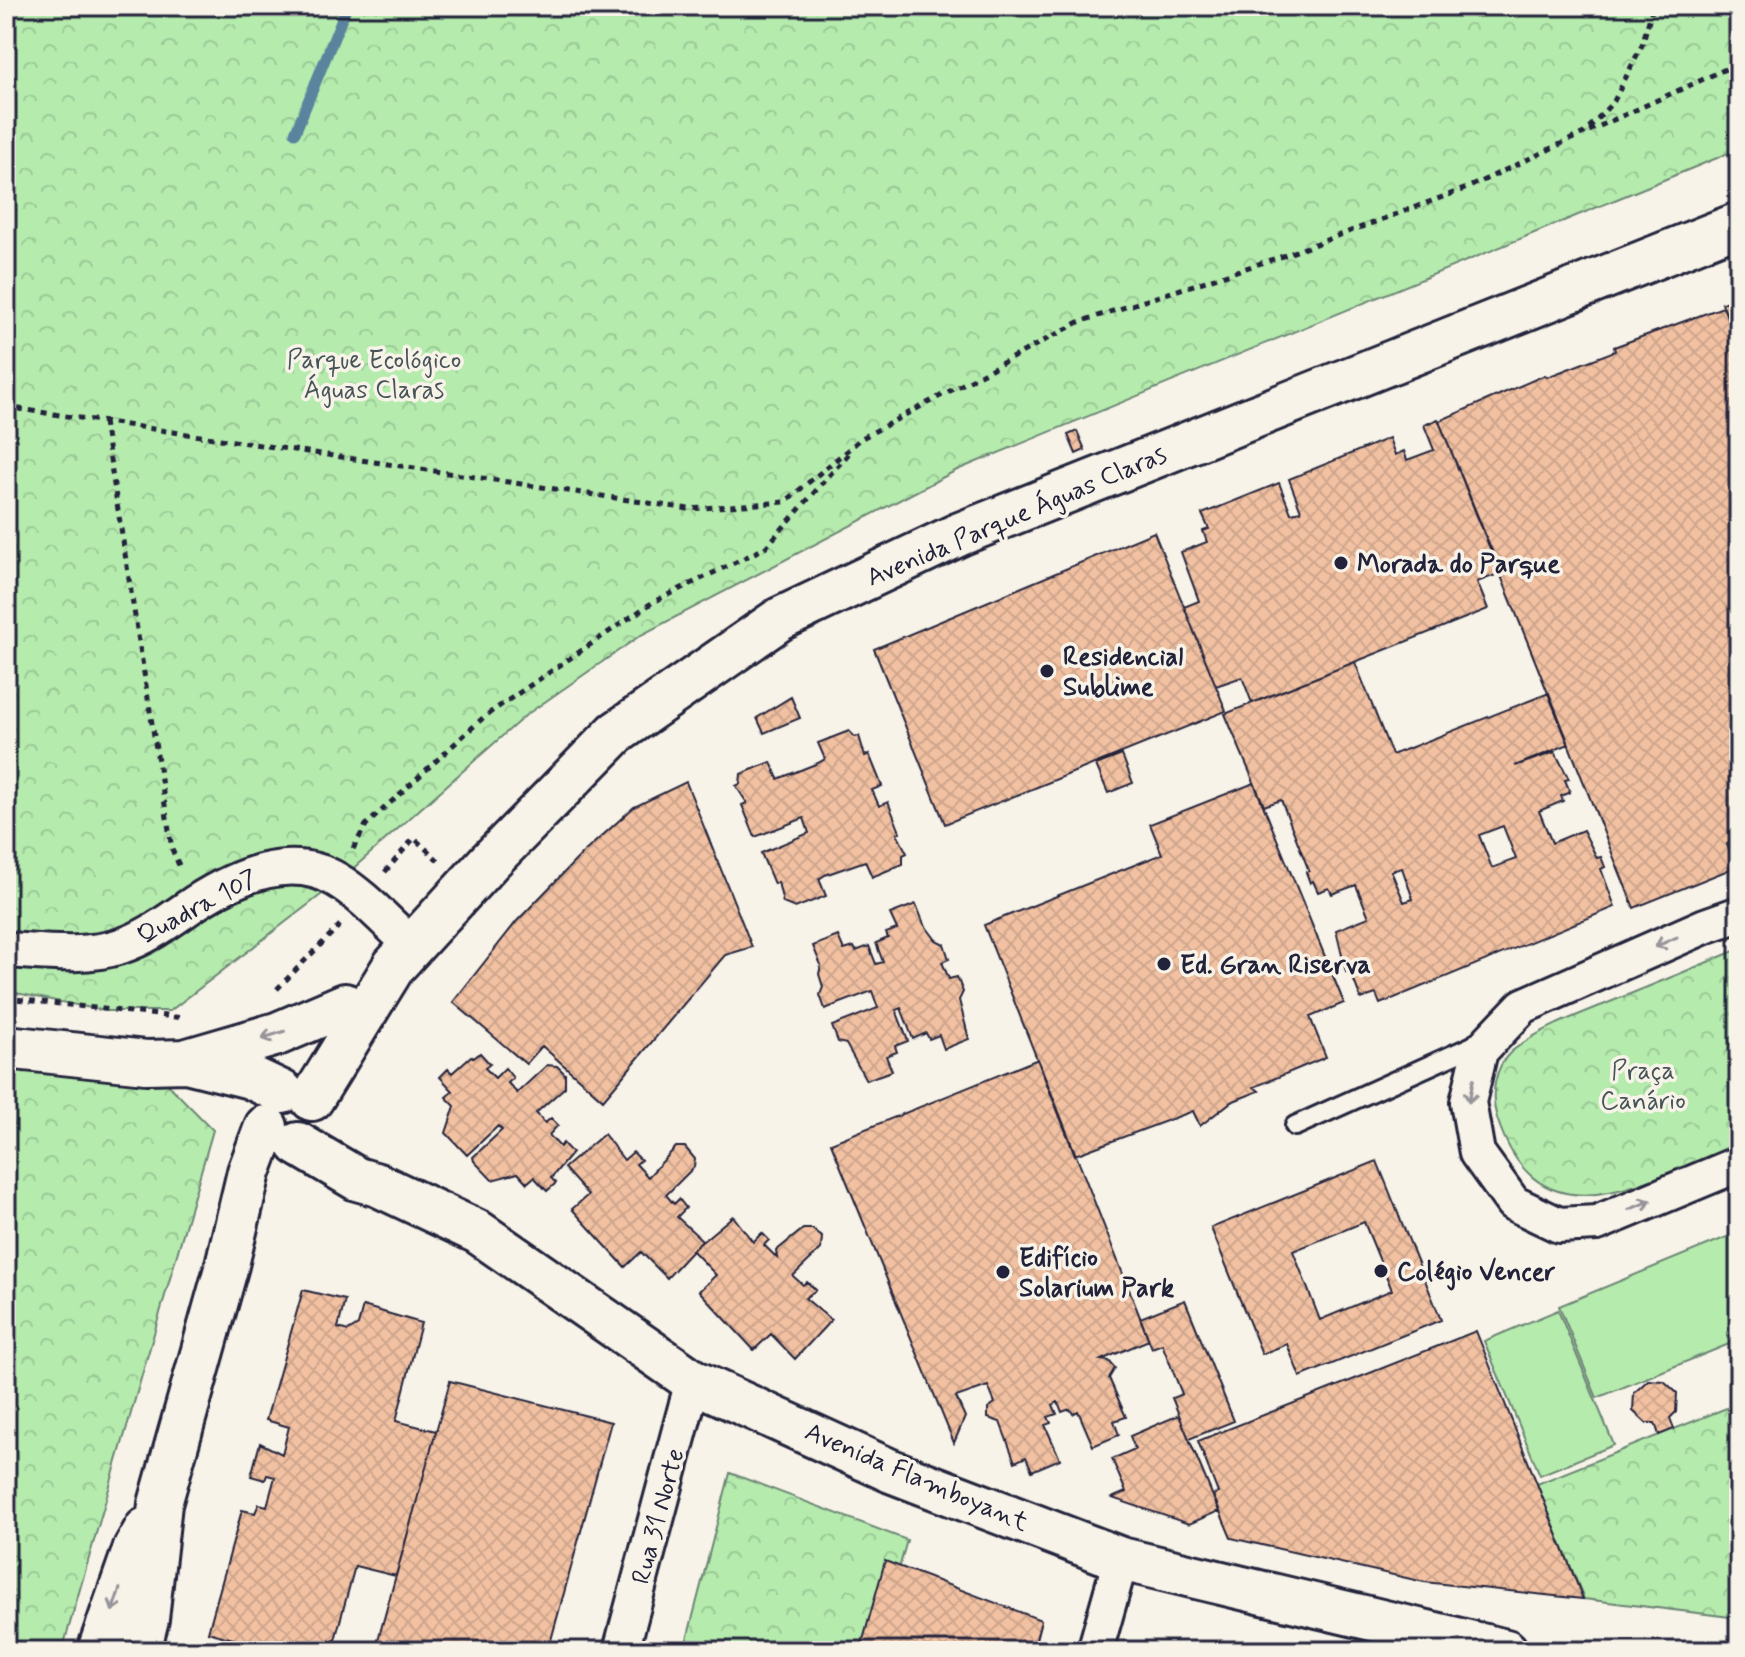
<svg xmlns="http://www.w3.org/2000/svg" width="1745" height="1657" viewBox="0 0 1745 1657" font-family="Mynerve,sans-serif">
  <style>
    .park { fill: url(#park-crowns); stroke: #6c8674; stroke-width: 2 }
    .pitch { fill: #b5ebad; stroke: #6c8674; stroke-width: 2 }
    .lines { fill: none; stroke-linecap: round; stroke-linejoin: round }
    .stream { stroke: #5a849e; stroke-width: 11 }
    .building { fill: url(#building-cross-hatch); stroke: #22223b; stroke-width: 2; fill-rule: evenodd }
    .service-casing { stroke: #22223b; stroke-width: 24 }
    .minor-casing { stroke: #22223b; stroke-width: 40 }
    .tertiary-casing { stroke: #22223b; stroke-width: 48 }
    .path { stroke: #22223b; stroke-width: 5; stroke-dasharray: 6 6; stroke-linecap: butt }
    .service { stroke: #f7f3e8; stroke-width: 18 }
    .minor { stroke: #f7f3e8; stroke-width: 34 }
    .tertiary { stroke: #f7f3e8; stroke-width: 42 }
    .oneway { stroke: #97959a }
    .poi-dot { fill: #22223b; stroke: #f7f3e8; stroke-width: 3 }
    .labels { text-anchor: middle; stroke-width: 7; stroke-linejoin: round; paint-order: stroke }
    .park-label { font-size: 26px; fill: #475458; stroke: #f7f3e8 }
    .street-label { font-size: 26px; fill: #22223b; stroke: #f7f3e8 }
    .poi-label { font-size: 26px; font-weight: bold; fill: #22223b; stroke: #f7f3e8; text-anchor: start }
  </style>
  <defs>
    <pattern id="park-crowns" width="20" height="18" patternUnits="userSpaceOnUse" patternTransform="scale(2)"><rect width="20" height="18" fill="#b5ebad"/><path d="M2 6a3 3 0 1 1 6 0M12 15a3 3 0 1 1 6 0" fill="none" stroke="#9bc996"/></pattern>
    <pattern id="building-cross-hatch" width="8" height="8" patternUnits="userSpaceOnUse" patternTransform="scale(2)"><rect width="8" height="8" fill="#f2c1a2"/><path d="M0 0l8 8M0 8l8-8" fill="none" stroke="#cfa68c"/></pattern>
  </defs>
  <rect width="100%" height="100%" fill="#f7f3e8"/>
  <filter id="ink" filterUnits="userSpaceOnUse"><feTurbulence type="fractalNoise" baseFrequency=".0125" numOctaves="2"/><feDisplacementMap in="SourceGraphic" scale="16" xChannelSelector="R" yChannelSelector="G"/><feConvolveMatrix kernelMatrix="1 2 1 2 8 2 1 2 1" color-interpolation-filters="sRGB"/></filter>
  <g filter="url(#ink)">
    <!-- park -->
    <path class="park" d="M 6,6 L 1739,6 L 1739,149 L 957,470 L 641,635 L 526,715 L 339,881 L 170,1011 L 106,1011 L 6,991 Z
      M 1739,949 L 1739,1143 C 1650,1178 1540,1251 1497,1118 C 1490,1096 1494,1067 1512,1051 C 1541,1028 1576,1016 1610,1002 C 1653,985 1696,967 1739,949 Z
      M 6,1056 L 147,1063 L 213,1130 L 62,1651 L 6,1651 Z
      M 1739,1403 L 1739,1618 L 1584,1599 L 1537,1484 Z
      M 730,1473 L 907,1540 L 876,1651 L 684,1651 Z"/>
    <!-- pitch -->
    <path class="pitch" d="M 1739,1232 L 1739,1340 L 1597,1398 L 1559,1306 Z
      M 1558,1310 L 1614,1445 L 1540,1475 L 1484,1341 Z"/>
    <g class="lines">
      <!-- stream -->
      <path class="stream" d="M 295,133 L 347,6"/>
    </g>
    <!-- building -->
    <path class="building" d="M 1739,296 L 1739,347 L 1722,303 Z
      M 1723,307 L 1739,347 L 1739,839 L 1727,844 L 1736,867 L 1634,908 L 1439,421 L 1545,375 L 1547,377 L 1615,351 L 1614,347 Z
      M 1438,419 L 1501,573 L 1477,582 L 1488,609 L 1252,703 L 1242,677 L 1216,686 L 1184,607 L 1199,601 L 1181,552 L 1207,542 L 1203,531 L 1209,529 L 1202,514 L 1279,483 L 1291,513 L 1301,511 L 1289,479 L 1389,438 L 1395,455 L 1404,451 L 1407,460 L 1434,450 L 1424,425 Z
      M 1077,431 L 1085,450 L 1076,454 L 1068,435 Z
      M 1154,532 L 1226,711 L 945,824 L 874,649 Z
      M 1355,662 L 1392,755 L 1549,693 L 1569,744 L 1515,766 L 1555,752 L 1569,779 L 1565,780 L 1570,792 L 1561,796 L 1563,801 L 1539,811 L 1552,843 L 1583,830 L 1597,858 L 1601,857 L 1605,867 L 1601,869 L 1615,907 L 1380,1004 L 1376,994 L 1361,999 L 1350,970 L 1346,972 L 1336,930 L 1369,917 L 1356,885 L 1332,894 L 1329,888 L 1318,892 L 1313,881 L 1310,883 L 1306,872 L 1309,871 L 1281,800 L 1264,806 L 1225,714 ZM 1503,826 L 1516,859 L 1492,868 L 1479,835 ZM 1402,868 L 1413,899 L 1404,902 L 1391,871 Z
      M 791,697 L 800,718 L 764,733 L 757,718 Z
      M 849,731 L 855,737 L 859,736 L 865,756 L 869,754 L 882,786 L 872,790 L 879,806 L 888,802 L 900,832 L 897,834 L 907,853 L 903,855 L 903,864 L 872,877 L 865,861 L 825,875 L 819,879 L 826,896 L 795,908 L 783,903 L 778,882 L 774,884 L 761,853 L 809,833 L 804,818 L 755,837 L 742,805 L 747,803 L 736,786 L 740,784 L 741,774 L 771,762 L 778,779 L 818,763 L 825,759 L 818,743 Z
      M 1122,755 L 1133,783 L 1108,793 L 1096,765 Z
      M 686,782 L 752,947 L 725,955 L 603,1100 L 542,1046 L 526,1064 L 453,1002 L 517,921 L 582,854 L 634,807 Z
      M 1254,783 L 1344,1003 L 1310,1017 L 1326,1057 L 1254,1087 L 1259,1091 L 1231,1102 L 1200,1126 L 1193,1111 L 1075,1155 L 984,925 L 1162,854 L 1150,824 Z
      M 1739,839 L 1739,866 L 1736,867 L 1727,844 Z
      M 916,904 L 924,924 L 936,940 L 944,944 L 949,959 L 942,962 L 949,979 L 957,977 L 963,992 L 959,1000 L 969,1039 L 944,1049 L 939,1035 L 929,1039 L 926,1033 L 913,1039 L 901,1008 L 896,1010 L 908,1041 L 895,1046 L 897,1052 L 886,1056 L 892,1071 L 866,1080 L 846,1044 L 838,1042 L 832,1026 L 878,1008 L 872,991 L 825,1009 L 820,995 L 823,987 L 819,974 L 821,965 L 813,946 L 838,936 L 844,950 L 854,947 L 856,951 L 869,946 L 876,964 L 883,962 L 876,943 L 888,938 L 886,933 L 897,929 L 890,914 Z
      M 480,1053 L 490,1064 L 485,1068 L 495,1078 L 505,1068 L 513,1078 L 508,1083 L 517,1093 L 547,1065 L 557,1066 L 565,1074 L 565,1087 L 536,1113 L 545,1123 L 551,1118 L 558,1125 L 549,1135 L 560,1147 L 563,1143 L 572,1153 L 551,1178 L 556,1183 L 547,1191 L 534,1177 L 527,1183 L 518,1173 L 492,1180 L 474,1161 L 473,1157 L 502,1130 L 498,1126 L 467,1155 L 446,1133 L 455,1106 L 446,1097 L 453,1091 L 440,1077 L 448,1069 L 452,1073 L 471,1056 L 474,1058 Z
      M 1038,1059 L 1149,1340 L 1101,1360 L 1109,1361 L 1115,1368 L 1109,1378 L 1126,1417 L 1114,1421 L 1119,1435 L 1093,1446 L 1078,1411 L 1073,1414 L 1070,1409 L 1062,1412 L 1058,1402 L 1053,1405 L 1057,1414 L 1048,1417 L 1051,1423 L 1045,1425 L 1060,1459 L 1032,1471 L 1026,1457 L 1015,1462 L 1000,1422 L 988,1418 L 988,1408 L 995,1403 L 988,1386 L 956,1397 L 965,1417 L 954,1443 L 831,1143 Z
      M 604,1134 L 624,1160 L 633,1152 L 641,1160 L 636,1164 L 648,1177 L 676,1147 L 685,1147 L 695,1159 L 694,1167 L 666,1195 L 674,1204 L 679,1199 L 686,1208 L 677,1217 L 702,1240 L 667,1278 L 641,1252 L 625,1267 L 572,1209 L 588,1195 L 564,1168 Z
      M 1377,1161 L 1441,1320 L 1300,1377 L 1287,1344 L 1262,1354 L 1211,1228 ZM 1364,1222 L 1392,1290 L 1320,1320 L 1293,1251 Z
      M 733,1216 L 753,1242 L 762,1233 L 769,1240 L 764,1245 L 777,1258 L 776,1251 L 803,1229 L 812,1229 L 822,1237 L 821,1249 L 793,1276 L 803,1285 L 807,1282 L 816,1290 L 805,1298 L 831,1320 L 795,1359 L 771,1334 L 754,1350 L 699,1291 L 716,1275 L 692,1250 Z
      M 303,1290 L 345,1300 L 338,1328 L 348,1331 L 358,1325 L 363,1306 L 421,1323 L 396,1421 L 436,1431 L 396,1576 L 355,1566 L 332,1651 L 275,1651 L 208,1632 L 242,1510 L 255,1513 L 259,1504 L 267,1506 L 275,1477 L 267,1475 L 265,1480 L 251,1476 L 260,1443 L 282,1454 L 289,1427 L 266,1420 Z
      M 1185,1300 L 1234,1421 L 1189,1439 L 1172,1398 L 1182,1394 L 1162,1344 L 1152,1348 L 1140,1318 Z
      M 1476,1331 L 1583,1599 L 1424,1582 L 1231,1538 L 1213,1495 L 1218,1493 L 1198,1441 Z
      M 1648,1380 L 1664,1381 L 1677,1393 L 1676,1412 L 1670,1418 L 1674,1429 L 1659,1435 L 1655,1423 L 1646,1423 L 1633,1411 L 1634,1393 Z
      M 450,1381 L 611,1422 L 548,1651 L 375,1651 Z
      M 1179,1415 L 1219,1511 L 1189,1524 L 1112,1498 L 1126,1492 L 1112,1459 L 1135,1449 L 1130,1436 Z
      M 885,1561 L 1041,1620 L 1033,1651 L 860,1651 Z"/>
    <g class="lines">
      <!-- service casing -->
      <g class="service-casing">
        <path id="service" d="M 1295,1126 L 1484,1041"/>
      </g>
      <!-- minor casing -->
      <g class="minor-casing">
        <path id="minor" d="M 1739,914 L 1705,926 L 1523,1006 L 1480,1051 L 1468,1102 L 1477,1153 L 1513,1203 L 1559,1225 L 1597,1223 L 1739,1164
          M 6,950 C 43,952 85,958 121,946 C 149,937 171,919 195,903 C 235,877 291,852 337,880 C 364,896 388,924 411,944
          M 621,1651 L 693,1381
          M 1095,1651 L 1121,1559"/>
      </g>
      <!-- tertiary casing -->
      <g class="tertiary-casing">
        <path id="tertiary" d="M 6,1047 L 146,1062 L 186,1061 L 250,1077 L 282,1092
          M 188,1060 L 277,1034 L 345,1005
          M 312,1099 L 394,966 L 489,862 L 616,733 L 780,619 L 960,534 L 1739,224
          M 298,1144 L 357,1179 L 378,1185 L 478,1232 L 693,1381 L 891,1471 L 1121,1559 L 1506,1651
          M 99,1651 L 135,1548 L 146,1529
          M 139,1651 L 147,1619 L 160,1504 L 227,1265 L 249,1172 L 266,1127"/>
      </g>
      <!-- path -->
      <path class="path" d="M 1589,131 L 1739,63
        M 6,407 L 689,509 L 785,502 L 862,438 L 1079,322 L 1283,256 L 1467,188 L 1584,133 L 1614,101 L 1642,45 L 1653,6
        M 104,422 L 172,849 L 181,870
        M 353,849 L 366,825 L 485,716 L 653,602 L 765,548 L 851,451
        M 385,872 L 414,838 L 439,861
        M 277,989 L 340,925
        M 6,998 L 184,1018"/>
      <!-- service -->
      <use href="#service" class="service"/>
      <!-- minor -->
      <use href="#minor" class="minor"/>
      <!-- tertiary -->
      <use href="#tertiary" class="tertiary"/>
    </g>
    <!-- one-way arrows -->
    <defs><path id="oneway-shaft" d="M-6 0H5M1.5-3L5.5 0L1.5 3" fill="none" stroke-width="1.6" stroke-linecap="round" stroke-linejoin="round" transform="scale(2)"/></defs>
    <g class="oneway">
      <use href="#oneway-shaft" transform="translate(1666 942) rotate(156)"/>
      <use href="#oneway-shaft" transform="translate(273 1035) rotate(162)"/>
      <use href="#oneway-shaft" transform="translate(1471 1091) rotate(101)"/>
      <use href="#oneway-shaft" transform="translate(1640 1205) rotate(-22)"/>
      <use href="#oneway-shaft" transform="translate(116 1600) rotate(109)"/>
    </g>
  </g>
  <!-- markers -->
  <g class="poi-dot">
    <circle cx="1341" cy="563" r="8"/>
    <circle cx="1047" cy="671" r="8"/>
    <circle cx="1164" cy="964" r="8"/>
    <circle cx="1381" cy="1271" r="8"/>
    <circle cx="1003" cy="1272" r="8"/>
  </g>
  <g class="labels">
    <!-- park labels -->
    <g class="park-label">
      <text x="374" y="368">Parque Ecológico<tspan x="374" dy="30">Águas Claras</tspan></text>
      <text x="1643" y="1079">Praça<tspan x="1643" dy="30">Canário</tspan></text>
    </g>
    <!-- street labels -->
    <g class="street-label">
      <text transform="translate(1016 515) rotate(-23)" y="9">Avenida Parque Águas Claras</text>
      <text transform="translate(197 906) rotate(-28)" y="9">Quadra 107</text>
      <text transform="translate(917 1476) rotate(23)" y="9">Avenida Flamboyant</text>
      <text transform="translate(657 1516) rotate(-75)" y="9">Rua 31 Norte</text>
    </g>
    <!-- poi labels -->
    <g class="poi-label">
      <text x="1357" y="572">Morada do Parque</text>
      <text x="1063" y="665">Residencial<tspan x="1063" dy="30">Sublime</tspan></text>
      <text x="1180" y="973">Ed. Gran Riserva</text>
      <text x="1019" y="1266">Edifício<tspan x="1019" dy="30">Solarium Park</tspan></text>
      <text x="1397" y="1280">Colégio Vencer</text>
    </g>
  </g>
  <!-- margin -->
  <rect width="1745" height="1657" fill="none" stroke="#f7f3e8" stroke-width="32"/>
  <rect x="16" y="16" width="1713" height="1625" fill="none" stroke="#22223b" stroke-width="3" filter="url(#ink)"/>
</svg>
